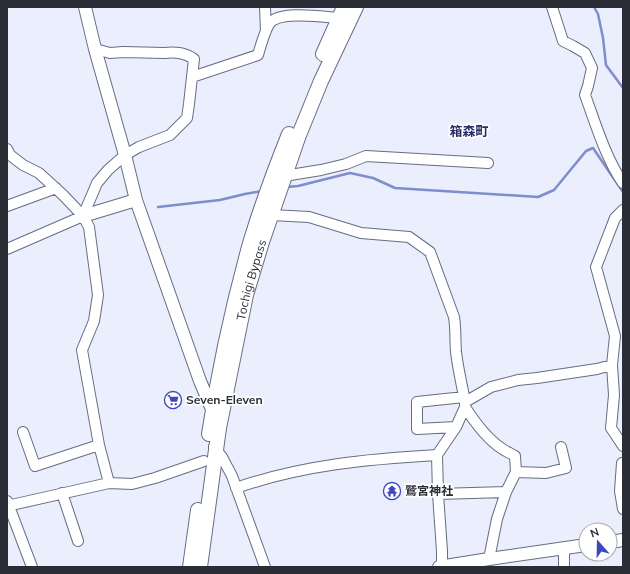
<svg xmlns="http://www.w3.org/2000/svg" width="630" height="574" viewBox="0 0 630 574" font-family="Mulish,'Noto Sans JP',sans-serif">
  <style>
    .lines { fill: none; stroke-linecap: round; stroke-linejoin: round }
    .stream { stroke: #7e8dce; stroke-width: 2.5 }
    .minor-casing { stroke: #676d81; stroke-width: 12 }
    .tertiary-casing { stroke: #676d81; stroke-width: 14 }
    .secondary-casing { stroke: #676d81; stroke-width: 16 }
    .minor { stroke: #fff; stroke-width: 10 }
    .tertiary { stroke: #fff; stroke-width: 12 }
    .secondary { stroke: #fff; stroke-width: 14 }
    .labels { text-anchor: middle; stroke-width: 3.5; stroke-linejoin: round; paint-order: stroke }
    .street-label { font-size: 12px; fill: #2b2d36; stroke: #fff }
    .poi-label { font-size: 12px; font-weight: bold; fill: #2b2d36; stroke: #fff; text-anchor: start }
    .neighbourhood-label { font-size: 13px; font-weight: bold; fill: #252d66; stroke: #fff }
  </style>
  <rect width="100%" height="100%" fill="#eaeefd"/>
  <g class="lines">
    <!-- stream -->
    <path class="stream" d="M 594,7 L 598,14 L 603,38 L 606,65 L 623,88
      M 287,187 L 298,186 L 350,173 L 373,178 L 395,188 L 538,197 L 554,190 L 586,151 L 593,148 L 623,192
      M 158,207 L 220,200 L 245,194 L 262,191"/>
    <!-- minor casing -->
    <g class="minor-casing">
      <path id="minor" d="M 265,7 L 266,31
        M 552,7 L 563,41 L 573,46 L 585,53 L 592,68 L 588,86 L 585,95 C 595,122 606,159 623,183
        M 192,77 L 258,55 C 260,48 266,28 270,23 C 280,10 324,17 339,18
        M 7,149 L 10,155 L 23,165 L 39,173 L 63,195 L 83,216 L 89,227 L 98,295 L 94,321 L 82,350 L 99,445 L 109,483
        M 284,176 L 321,170 L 346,164 L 366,156 L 488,163
        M 7,206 L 56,188
        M 623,210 L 615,218 L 596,267 L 615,336 L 612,365 L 614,395 L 611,428 L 623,446
        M 271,215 L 309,217 L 361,233 L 409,237 L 430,252 L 454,317 C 456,329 455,340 456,352 C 458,369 462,385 465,402
        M 7,249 L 83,216 L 97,183 L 108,170 L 125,155 L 139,147 L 170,135 L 187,118 L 189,104 L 194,59 C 184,52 175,52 164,53 L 123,52 L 110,53 L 95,49
        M 465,407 C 474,421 486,438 501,448 C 505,451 510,453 515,456 L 516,472 L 506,492 L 497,519 L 489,559
        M 456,427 L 417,429 L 417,402 L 464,397
        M 23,432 L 35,466 L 99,445
        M 214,447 L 222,457 L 232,476 L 265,567
        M 622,463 L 620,491 L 623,509
        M 516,472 L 546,473 L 566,468 L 561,447
        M 236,488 C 302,465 368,459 437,455
        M 62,493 L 78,541
        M 438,494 L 506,492
        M 7,501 L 32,567
        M 7,506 L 109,483 L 132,484 L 155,478 L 204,461
        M 442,566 L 442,551 L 438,494 L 437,455 L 456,427 L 465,407 L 465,402 L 491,387 L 518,380 L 537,378 L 597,369 L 612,365
        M 564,567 L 564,548"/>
    </g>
    <!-- tertiary casing -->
    <g class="tertiary-casing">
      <path id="tertiary" d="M 85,7 L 95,49 L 125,155 L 136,200 L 200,381 L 214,414
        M 83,216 L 136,200
        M 610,542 L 623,540
        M 439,567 L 489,559 L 586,545"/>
    </g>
    <!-- secondary casing -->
    <g class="secondary-casing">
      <g id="secondary">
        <path d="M 323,54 L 344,7"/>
        <path d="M 209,434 C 219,369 233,304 251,240 C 262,204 275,169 289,134"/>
        <path d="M 190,567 L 198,510"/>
        <path id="s1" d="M 200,567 L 219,428 L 246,295 L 262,242 L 299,135 L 321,81 L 356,7"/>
      </g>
    </g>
    <!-- minor -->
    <use href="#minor" class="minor"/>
    <!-- tertiary -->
    <use href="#tertiary" class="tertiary"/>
    <!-- secondary -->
    <use href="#secondary" class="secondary"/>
  </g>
  <!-- icons -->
  <defs>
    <g id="supermarket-ring" transform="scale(0.9)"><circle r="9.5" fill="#fff" stroke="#3e48bc" stroke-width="1.5"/><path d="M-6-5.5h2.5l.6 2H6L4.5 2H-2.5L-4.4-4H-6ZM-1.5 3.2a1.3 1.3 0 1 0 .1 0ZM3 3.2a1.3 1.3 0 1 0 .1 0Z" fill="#3e48bc"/></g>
    <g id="temple-ring" transform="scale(0.9)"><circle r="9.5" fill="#fff" stroke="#3e48bc" stroke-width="1.5"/><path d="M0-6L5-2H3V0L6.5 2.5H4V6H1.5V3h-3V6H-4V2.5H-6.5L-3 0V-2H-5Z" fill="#3e48bc"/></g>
  </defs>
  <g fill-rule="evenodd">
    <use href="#supermarket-ring" x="173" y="400"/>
    <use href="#temple-ring" x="392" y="491"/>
  </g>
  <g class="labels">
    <!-- street labels -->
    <g class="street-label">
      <text dy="4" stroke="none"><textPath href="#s1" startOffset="292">Tochigi Bypass</textPath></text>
    </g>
    <!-- poi labels -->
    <g class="poi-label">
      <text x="186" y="404">Seven-Eleven</text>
      <text x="405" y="495">鷲宮神社</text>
    </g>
    <!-- neighbourhood labels -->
    <g class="neighbourhood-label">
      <text x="469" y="136">箱森町</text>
    </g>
  </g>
  <!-- border -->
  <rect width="630" height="574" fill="none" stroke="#2b2d36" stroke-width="16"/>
  <!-- north arrow -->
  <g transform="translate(598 542) rotate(340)"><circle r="19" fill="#ffffff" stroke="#aaabaf"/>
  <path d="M0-3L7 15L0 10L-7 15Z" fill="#3e48bc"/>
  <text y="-6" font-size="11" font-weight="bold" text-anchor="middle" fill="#2b2d36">N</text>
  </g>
</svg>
